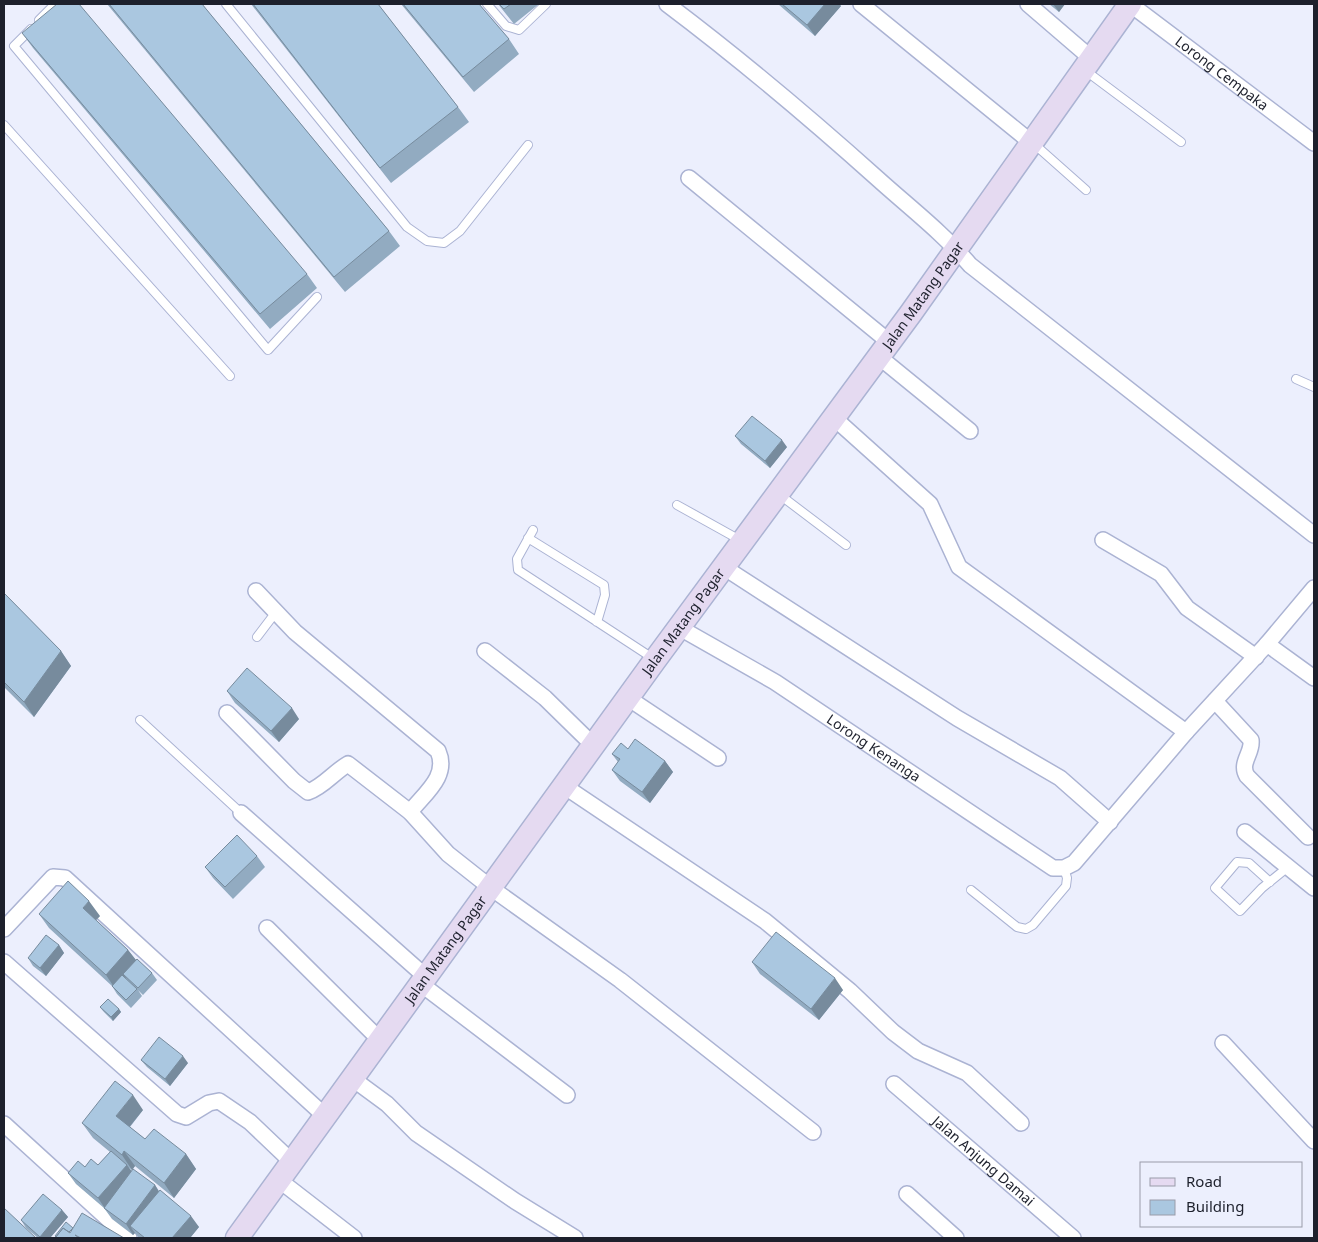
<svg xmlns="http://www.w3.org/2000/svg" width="1318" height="1242" viewBox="0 0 1318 1242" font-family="'Noto Sans',sans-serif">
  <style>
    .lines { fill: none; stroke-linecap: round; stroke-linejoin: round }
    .service-casing { stroke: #abb3d3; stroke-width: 10 }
    .minor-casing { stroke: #abb3d3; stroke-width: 18 }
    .secondary-casing { stroke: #abb3d3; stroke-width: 25 }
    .service { stroke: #fff; stroke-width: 8 }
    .minor { stroke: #fff; stroke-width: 15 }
    .secondary { stroke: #e5daf1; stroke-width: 22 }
    .wall { fill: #92abc1 }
    .shaded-wall { fill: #778b9d }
    .building { fill: #aac7e0; stroke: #778b9d }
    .labels { text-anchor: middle; stroke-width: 5; stroke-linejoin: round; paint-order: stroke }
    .street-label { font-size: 14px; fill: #1d202c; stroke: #eceffd }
  </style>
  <rect width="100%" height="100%" fill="#eceffd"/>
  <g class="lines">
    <!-- service casing -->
    <g class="service-casing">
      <path id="service" d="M 226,4 L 407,227 L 427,241 L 444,243 L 460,231 L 528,145
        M 487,4 L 506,26 L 519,30 L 546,4
        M 39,20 L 55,4
        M 31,29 L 14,46 L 268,350 L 317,297
        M 1086,71 L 1181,142
        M 4,125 L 230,376
        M 1033,143 L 1086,190
        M 1296,379 L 1314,387
        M 780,495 L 846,545
        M 677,505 L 740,540
        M 533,530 L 517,559 L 518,570 L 654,659
        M 528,538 L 604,585 L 605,595 L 597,622
        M 257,637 L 276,612
        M 140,720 L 241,813
        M 1270,882 L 1249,863 L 1237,862 L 1215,888 L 1240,911 L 1262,888 L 1288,867
        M 971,890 L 1017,927 L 1026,929 L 1033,925 L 1066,886 L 1067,878 L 1064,868"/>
    </g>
    <!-- minor casing -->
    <g class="minor-casing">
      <g id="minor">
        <path d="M 667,4 C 740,59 810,118 878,179 C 909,207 943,233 970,265 L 1314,535"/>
        <path d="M 861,4 L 1032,143"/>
        <path d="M 1028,4 L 1092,59"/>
        <path id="s1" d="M 1130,4 L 1314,143"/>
        <path d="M 689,178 L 888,341"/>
        <path d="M 878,356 L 970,431"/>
        <path d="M 833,417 L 930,504 L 959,567 L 1186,732"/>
        <path d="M 1103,540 L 1161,574 L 1187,608 L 1256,657"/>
        <path d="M 725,568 L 957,718 L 1060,778 L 1110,822"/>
        <path d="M 256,591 L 295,632 L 438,751 C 449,776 425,793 410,812"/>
        <path id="s2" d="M 680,628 L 775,682 L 1053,868 L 1064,868 L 1074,863 L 1186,732 L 1267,644 L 1314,588"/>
        <path d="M 1267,644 L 1314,678"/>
        <path d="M 485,651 L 545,698 L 593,745"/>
        <path d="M 628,698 L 718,758"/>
        <path d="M 1215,701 L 1251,740 C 1253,753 1239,763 1247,776 L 1308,837"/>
        <path d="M 227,713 L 294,781 L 308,792 C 323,787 334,772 348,764 L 410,812 L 448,854 L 491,888 L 620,980 L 813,1132"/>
        <path d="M 564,786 L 765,921 L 850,991 L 893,1032 L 918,1051 L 967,1073 L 1021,1123"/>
        <path d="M 241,813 L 426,977"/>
        <path d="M 1245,832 L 1314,888"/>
        <path d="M 267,928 L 380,1040"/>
        <path d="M 4,929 L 53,877 L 65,878 L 325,1116"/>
        <path d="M 4,962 L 177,1114 L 186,1117 L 209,1103 L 219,1101 L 250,1122 L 292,1162"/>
        <path d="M 421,984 L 567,1095"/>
        <path d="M 1223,1043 L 1314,1141"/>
        <path d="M 353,1079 L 387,1104 L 416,1133 L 515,1201 L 575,1238"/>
        <path id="s3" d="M 894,1084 L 1073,1238"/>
        <path d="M 4,1124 L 129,1238"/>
        <path d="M 279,1180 L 354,1238"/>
        <path d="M 907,1194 L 956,1238"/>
      </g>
    </g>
    <!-- secondary casing -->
    <g class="secondary-casing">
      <g id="secondary">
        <path id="s4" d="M 237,1238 L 655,660 L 911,313 L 1130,4"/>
      </g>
    </g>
    <!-- service -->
    <use href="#service" class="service"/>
    <!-- minor -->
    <use href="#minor" class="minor"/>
    <!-- secondary -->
    <use href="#secondary" class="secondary"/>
  </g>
  <!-- wall -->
  <path class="wall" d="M 107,4 L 202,4 L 389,231 L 400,246 L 345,292 Z
    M 251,4 L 378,4 L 458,107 L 469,122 L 391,183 Z
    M 401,4 L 479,4 L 509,39 L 519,54 L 474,92 Z
    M 498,4 L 539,4 L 514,24 Z
    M 778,4 L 839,4 L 841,6 L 815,36 Z
    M 1049,4 L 1065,4 L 1059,12 Z
    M 22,33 L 307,274 L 317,288 L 270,329 L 33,48 Z
    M 735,436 L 787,447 L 770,468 L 741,444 Z
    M 4,593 L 61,651 L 71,666 L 34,717 L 4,687 Z
    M 227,691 L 299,719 L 279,742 L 235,703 Z
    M 628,749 L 665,761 L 673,772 L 650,803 L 620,781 L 612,770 L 618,762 L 612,754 Z
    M 257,856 L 265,867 L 233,899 L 213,878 L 205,867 Z
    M 39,914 L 100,916 L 96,920 L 128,950 L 136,960 L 152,973 L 157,980 L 143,995 L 138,990 L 142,996 L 131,1008 L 117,994 L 112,986 L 49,928 Z
    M 59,945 L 64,953 L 46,976 L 33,966 L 28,958 Z
    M 752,962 L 843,990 L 819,1020 L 760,974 Z
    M 100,1007 L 119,1009 L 121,1012 L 113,1021 L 103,1011 Z
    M 141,1060 L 188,1063 L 170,1086 L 147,1067 Z
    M 143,1110 L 130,1127 L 145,1139 L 186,1154 L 196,1169 L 174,1198 L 135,1166 L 132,1170 L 128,1167 L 132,1171 L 155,1185 L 159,1191 L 199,1227 L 190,1238 L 139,1238 L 135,1233 L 133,1235 L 112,1219 L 104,1208 L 76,1184 L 68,1173 L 98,1165 L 110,1152 L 93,1138 L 82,1123 Z
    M 62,1210 L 68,1217 L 50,1238 L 38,1238 L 26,1228 L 21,1220 Z"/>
  <!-- shaded-wall -->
  <path class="shaded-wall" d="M 825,4 L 839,4 L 841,6 L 815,36 L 807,25 Z
    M 1053,4 L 1065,4 L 1059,12 Z
    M 782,440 L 787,447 L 770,468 L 765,461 Z
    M 61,651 L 71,666 L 34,717 L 24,702 Z
    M 292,708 L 299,719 L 279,742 L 271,731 Z
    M 665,761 L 673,772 L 650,803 L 642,792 Z
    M 89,901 L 100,916 L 93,923 L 83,908 Z
    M 59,945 L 64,953 L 46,976 L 40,968 Z
    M 128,950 L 139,964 L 123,974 L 126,978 L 116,990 L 106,975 Z
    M 835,978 L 843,990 L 819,1020 L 811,1009 Z
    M 119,1009 L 121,1012 L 113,1021 L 111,1017 Z
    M 183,1056 L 188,1063 L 170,1086 L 165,1079 Z
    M 133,1095 L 143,1110 L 126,1131 L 116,1116 Z
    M 124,1151 L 135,1166 L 132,1170 L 122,1155 Z
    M 186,1154 L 196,1169 L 174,1198 L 164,1183 Z
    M 127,1165 L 135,1176 L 106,1210 L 98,1198 Z
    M 155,1185 L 162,1197 L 130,1226 L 135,1233 L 133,1235 L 126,1224 Z
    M 62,1210 L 68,1217 L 50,1238 L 41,1238 L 40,1237 Z
    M 191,1216 L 199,1227 L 190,1238 L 172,1238 Z"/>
  <!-- building -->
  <path class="building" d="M 57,4 L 79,4 L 307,274 L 260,314 L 22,33 Z
    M 109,4 L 202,4 L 389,231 L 334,277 Z
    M 253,4 L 378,4 L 458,107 L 380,168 Z
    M 403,4 L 479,4 L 509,39 L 463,77 Z
    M 499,4 L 511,4 L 504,9 Z
    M 782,4 L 825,4 L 807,25 Z
    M 752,416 L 782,440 L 765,461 L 735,436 Z
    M 4,593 L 61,651 L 24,702 L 4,682 Z
    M 247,668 L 292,708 L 271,731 L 227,691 Z
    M 635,739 L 665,761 L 642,792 L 612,770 L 620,759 L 612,754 L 621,743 L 628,749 Z
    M 237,835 L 257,856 L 225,887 L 205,867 Z
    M 68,881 L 89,901 L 83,908 L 128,950 L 106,975 L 39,914 Z
    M 776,932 L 835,978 L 811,1009 L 752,962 Z
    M 46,935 L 59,945 L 40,968 L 28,958 Z
    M 137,959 L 152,973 L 138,988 L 123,974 Z
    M 122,975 L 137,989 L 126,1000 L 112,986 Z
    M 108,999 L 119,1009 L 111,1017 L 100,1007 Z
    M 159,1037 L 183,1056 L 165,1079 L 141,1060 Z
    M 115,1081 L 133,1095 L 116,1116 L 145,1139 L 154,1129 L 186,1154 L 164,1183 L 124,1151 L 122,1155 L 82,1123 Z
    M 111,1151 L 127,1165 L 98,1198 L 68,1173 L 78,1161 L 85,1167 L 91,1159 L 98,1165 Z
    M 133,1169 L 155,1185 L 126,1224 L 104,1208 Z
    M 160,1190 L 191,1216 L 172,1238 L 145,1238 L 130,1226 Z
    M 43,1194 L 62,1210 L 40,1237 L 21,1220 Z
    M 4,1208 L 36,1238 L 4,1238 Z
    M 82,1213 L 124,1238 L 81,1238 L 75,1235 L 79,1238 L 55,1238 L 63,1228 L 70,1233 Z
    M 66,1222 L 73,1228 L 69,1232 L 63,1228 L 56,1237 L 55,1236 Z"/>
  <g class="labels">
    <!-- street labels -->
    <g class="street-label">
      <text dy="5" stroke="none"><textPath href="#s1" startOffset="115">Lorong Cempaka</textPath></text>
      <text dy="5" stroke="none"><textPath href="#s4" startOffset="1166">Jalan Matang Pagar</textPath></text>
      <text dy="5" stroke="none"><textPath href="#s4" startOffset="761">Jalan Matang Pagar</textPath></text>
      <text dy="5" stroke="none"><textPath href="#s2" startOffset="228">Lorong Kenanga</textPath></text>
      <text dy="5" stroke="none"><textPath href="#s4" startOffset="356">Jalan Matang Pagar</textPath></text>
      <text dy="5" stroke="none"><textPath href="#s3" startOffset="118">Jalan Anjung Damai</textPath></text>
    </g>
  </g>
  <!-- border -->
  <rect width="1318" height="1242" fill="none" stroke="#1d202c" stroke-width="10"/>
  <!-- legend -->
  <rect x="1140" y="1162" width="162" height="65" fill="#eceffd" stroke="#999ca9"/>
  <rect x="1150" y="1178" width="25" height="8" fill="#e5daf1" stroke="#999ca9"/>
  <text x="1186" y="1187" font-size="15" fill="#1d202c">Road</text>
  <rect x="1150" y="1200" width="25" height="15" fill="#aac7e0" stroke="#999ca9"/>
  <text x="1186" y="1212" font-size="15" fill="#1d202c">Building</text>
</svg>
